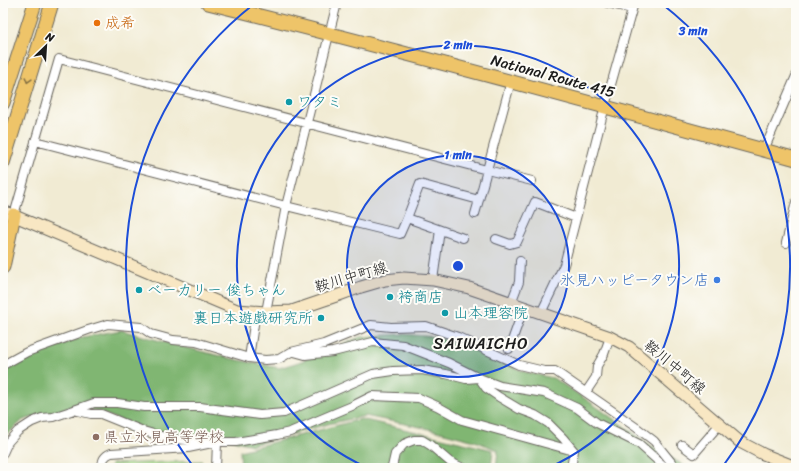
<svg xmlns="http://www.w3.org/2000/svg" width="799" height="471" viewBox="0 0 799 471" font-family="Sriracha,'Klee One',sans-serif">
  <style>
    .green { fill: #a0d484; stroke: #5e7850 }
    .forest { fill: #80b672; stroke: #4e6947 }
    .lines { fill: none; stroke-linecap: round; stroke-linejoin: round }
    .minor-casing { stroke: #67645c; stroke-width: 10 }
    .secondary-casing { stroke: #67645c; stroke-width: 13 }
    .trunk-casing { stroke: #67645c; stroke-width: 15 }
    .minor { stroke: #fff; stroke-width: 8 }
    .secondary { stroke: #f8e7c3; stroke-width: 11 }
    .trunk { stroke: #eec469; stroke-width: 13 }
    .oneway { stroke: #857042 }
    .ring { fill: none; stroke: #1d4ed8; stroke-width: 2 }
    .food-dot { fill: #e8710a; stroke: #fdfcf7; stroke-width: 1.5 }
    .culture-dot { fill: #0f9aa8; stroke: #fdfcf7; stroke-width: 1.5 }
    .shop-dot { fill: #3f7fe0; stroke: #fdfcf7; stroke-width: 1.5 }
    .education-dot { fill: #8d6e63; stroke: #fdfcf7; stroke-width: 1.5 }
    .labels { text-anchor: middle; stroke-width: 4; stroke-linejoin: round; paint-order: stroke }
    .food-label { font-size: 15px; fill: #c56008; stroke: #fdfcf7; text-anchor: start }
    .street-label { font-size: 15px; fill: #1c1c1c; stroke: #fdfcf7 }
    .culture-label { font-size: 15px; fill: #0d838f; stroke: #fdfcf7; text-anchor: start }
    .shop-label { font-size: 15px; fill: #366cbe; stroke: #fdfcf7; text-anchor: end }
    .education-label { font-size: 15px; fill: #785e54; stroke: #fdfcf7; text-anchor: start }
    .neighbourhood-label { font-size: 16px; letter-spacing: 1px; fill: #1c1c1c; stroke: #fdfcf7 }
    .centre { fill: #1d4ed8; stroke: #fdfcf7; stroke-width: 2 }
    .ring-label { font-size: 12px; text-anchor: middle; font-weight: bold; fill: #1d4ed8; stroke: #fdfcf7; stroke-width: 4; stroke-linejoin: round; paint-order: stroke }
  </style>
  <rect width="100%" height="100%" fill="#fdfcf7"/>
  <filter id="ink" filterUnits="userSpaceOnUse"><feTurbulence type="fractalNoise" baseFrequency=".025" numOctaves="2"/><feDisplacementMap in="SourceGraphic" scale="8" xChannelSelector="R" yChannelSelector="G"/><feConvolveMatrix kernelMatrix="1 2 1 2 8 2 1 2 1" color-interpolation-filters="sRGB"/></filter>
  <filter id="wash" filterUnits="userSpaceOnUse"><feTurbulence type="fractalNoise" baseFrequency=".012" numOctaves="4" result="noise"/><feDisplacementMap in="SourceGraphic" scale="16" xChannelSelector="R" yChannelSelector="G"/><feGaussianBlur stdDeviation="0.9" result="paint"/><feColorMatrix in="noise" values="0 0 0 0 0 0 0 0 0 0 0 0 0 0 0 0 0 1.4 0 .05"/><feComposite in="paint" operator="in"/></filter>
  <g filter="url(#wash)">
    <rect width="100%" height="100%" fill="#f1ebd3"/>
    <!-- green -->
    <path class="green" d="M 202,461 L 203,468 L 111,468 L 111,464 Z"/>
    <!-- forest -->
    <path class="forest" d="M 121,330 L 179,346 L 233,359 L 279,368 L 299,362 L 360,337 L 402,334 L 436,337 L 472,349 L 525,372 L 553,378 L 587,400 L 650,445 L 688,468 L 496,468 L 498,450 L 475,441 L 425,428 L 365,416 L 328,424 L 252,445 L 214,435 L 186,434 L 151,431 L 79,405 L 23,420 L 3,438 L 3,372 L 29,356 L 83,337 Z
      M 361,419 L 493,450 L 491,468 L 241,468 L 240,451 Z"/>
  </g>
  <g filter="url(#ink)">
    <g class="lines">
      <!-- minor casing -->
      <g class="minor-casing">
        <path id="minor" d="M 607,3 L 632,9
          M 35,141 L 286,206 L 400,234 L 407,218 L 463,238
          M 764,150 L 796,76
          M 479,200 L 487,170 L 532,181
          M 14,215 L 59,59 L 487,170 L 511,81
          M 407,218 L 420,184 L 479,200 L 475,214
          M 496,239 L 510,244 L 517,242 L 535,202 L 576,218
          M 786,243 L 796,202
          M 433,280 L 440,230
          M 511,303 L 519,282 L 520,261
          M 256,311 L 249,358 L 265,360 L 279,359 L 291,352 L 324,344 L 371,325 L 391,327 L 426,326 L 458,337 L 519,365 L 544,371 L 555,371 L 637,428 L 654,441 L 676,468
          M 266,312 L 286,206 L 337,3
          M 541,313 L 564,265 L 605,106 L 634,3
          M 509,349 L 524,307
          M 294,352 L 305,355 L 333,352 L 373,342 L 403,345 L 449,363 L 479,378 L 500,386 L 544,393 L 553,397 L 577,408 L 597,423 L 639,444 L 666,468
          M 3,365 L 27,352 L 88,330 L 108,324 L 141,327 L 151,334 L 173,340 L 196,342 L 249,358
          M 586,392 L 596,377 L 597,366 L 604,354 L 610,337
          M 74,410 L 94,403 L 117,403 L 144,407 L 200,407 L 260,415 L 284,413 L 373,374 L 393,371 L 422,370 L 446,374 L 466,379 L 479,378 L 486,388 L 499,397 L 519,409 L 535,415 L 548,423 L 563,438 L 574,451
          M 682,445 L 694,454 L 720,424
          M 3,453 L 8,442 L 18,431 L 32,422 L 42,418 L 53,417 L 74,410 L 91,414 L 101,414 L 143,431 L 172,439 L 217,442 L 216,468
          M 102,468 C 102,460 104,456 111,453 L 188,448 L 217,442 L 236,442 L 277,435 L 290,432 L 352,406 L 372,396 L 419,398 L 437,406 L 462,420 L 574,451 L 571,468
          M 393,468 L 392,467 L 395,454 L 404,444 L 414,440 L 422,440 L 430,445 L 450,462 L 463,468"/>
      </g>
      <!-- secondary casing -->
      <g class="secondary-casing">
        <path id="secondary" d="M 3,211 L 237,310 L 266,312 L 292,311 L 339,295 L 361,287 L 385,280 L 404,278 L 433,280 L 469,288 L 610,337 L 629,347 L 740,442 L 763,454 L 796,467"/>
      </g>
      <!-- trunk casing -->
      <g class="trunk-casing">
        <path id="trunk" d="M 208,3 C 405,52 600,105 796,159
          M 3,103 L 35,3
          M 3,163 L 52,3
          M 3,267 L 14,215"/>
      </g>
      <!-- minor -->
      <use href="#minor" class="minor"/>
      <!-- secondary -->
      <use href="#secondary" class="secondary"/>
      <!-- trunk -->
      <use href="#trunk" class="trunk"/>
    </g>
    <!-- one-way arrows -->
    <defs><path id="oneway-chevron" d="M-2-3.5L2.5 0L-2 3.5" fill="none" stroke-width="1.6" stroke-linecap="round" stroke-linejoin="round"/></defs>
    <use class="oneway" href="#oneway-chevron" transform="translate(28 80) rotate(107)"/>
  </g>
  <!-- distance rings -->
  <circle cx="458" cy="266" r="111" fill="#1d4ed8" fill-opacity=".12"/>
  <g class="ring">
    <circle cx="458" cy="266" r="111"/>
    <path d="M368 468A221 221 0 1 1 548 468"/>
    <path d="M193 466A332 332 0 0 1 254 4M662 4A332 332 0 0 1 723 466"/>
  </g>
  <!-- markers -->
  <circle class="food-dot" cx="97" cy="23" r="4"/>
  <g class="culture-dot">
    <circle cx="289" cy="102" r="4"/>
    <circle cx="139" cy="290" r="4"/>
    <circle cx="390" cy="297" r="4"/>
    <circle cx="445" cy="313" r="4"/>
    <circle cx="321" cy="318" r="4"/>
  </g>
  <circle class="shop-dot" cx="717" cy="280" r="4"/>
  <circle class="education-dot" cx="96" cy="437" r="4"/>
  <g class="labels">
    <!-- food labels -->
    <g class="food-label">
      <text x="105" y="28">成希</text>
    </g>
    <!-- street labels -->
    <g class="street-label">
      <text transform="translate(553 76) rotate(15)" y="5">National Route 415</text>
      <text transform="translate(351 277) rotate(-16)" y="5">鞍川中町線</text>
      <text transform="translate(675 367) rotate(40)" y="5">鞍川中町線</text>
    </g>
    <!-- culture labels -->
    <g class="culture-label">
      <text x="297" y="107">ワタミ</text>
      <text x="147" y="295">ベーカリー 俊ちゃん</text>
      <text x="398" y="302">袴商店</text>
      <text x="453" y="318">山本理容院</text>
      <text x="313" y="323" text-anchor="end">裏日本遊戯研究所</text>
    </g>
    <!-- shop labels -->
    <g class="shop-label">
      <text x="709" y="285">氷見ハッピータウン店</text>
    </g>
    <!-- education labels -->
    <g class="education-label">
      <text x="104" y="442">県立氷見高等学校</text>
    </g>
    <!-- neighbourhood labels -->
    <g class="neighbourhood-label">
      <text x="481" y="349">SAIWAICHO</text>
    </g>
  </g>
  <circle cx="458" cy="266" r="6" class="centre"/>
  <g class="ring-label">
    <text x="693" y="35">3 min</text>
    <text x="458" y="49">2 min</text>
    <text x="458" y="159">1 min</text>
  </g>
  <!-- margin -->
  <rect width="799" height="471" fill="none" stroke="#fdfcf7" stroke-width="16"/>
  <!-- north arrow -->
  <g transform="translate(46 46) rotate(25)" stroke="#fdfcf7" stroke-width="3" paint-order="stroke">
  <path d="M0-3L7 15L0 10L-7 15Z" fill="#1c1c1c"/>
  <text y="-6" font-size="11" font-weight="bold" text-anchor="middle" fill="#1c1c1c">N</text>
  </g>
</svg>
